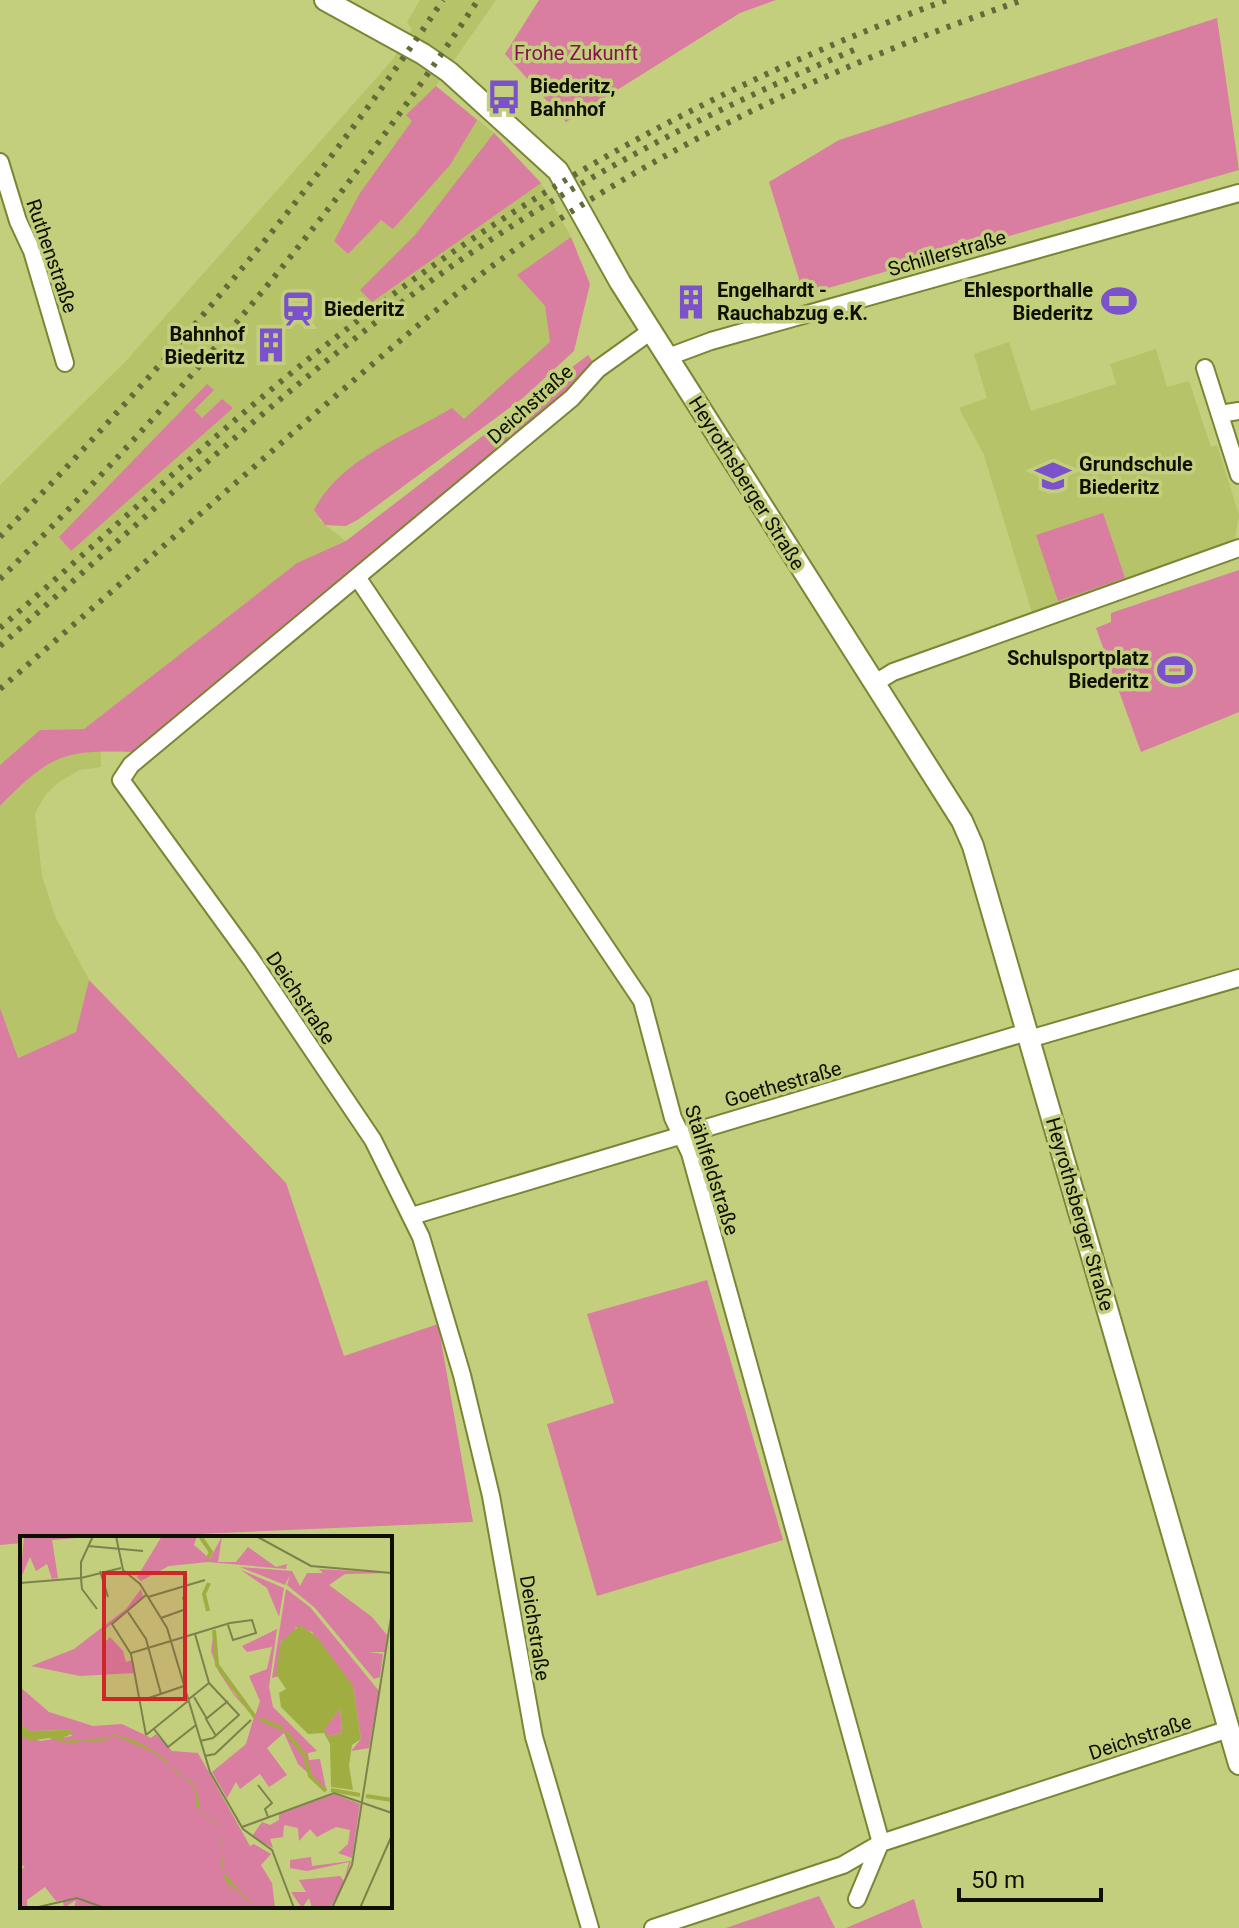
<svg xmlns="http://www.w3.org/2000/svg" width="1239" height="1928" viewBox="0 0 1239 1928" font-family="Roboto,sans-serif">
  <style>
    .built { fill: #b6c368 }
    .green { fill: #d97da1 }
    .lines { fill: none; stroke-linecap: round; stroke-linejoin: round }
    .minor-casing { stroke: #7b8534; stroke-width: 20 }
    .tertiary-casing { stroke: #7b8534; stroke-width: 24 }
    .minor { stroke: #fff; stroke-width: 16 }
    .tertiary { stroke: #fff; stroke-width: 20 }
    .rail { stroke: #646b3b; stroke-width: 6; stroke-dasharray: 4 8; stroke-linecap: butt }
    .labels { text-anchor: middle; stroke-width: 7; stroke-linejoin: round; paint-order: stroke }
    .park-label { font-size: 20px; fill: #87124f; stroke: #c3cf7d }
    .poi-label { font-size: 20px; font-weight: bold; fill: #0e1000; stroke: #c3cf7d; text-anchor: start }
    .street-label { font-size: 20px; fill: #0e1000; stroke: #c3cf7d }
    .inset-river { fill: none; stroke: #a0ad41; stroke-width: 4 }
    .inset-road { fill: none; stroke: #7b834b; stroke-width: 2 }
    .view { fill: #cc2726; fill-opacity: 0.15; stroke: #cc2726; stroke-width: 4 }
    .inset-edge { fill: none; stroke: #0e1000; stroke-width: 4 }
  </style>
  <rect width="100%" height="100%" fill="#c3cf7d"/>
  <!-- built -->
  <path class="built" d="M 420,0 L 496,0 L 436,86 L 494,133 L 541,183 L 571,237 L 517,275 L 545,306 L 551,342 L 464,419 L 402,438 L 362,458 L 319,520 L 346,541 L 297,563 L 84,729 L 40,730 L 0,765 L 0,485 L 125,362 L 394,58 L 412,30 L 407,22 Z
    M 1009,342 L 1031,411 L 1116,384 L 1110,364 L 1156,349 L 1167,387 L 1189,381 L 1211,447 L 1217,445 L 1239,515 L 1235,537 L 1218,550 L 1143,577 L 1141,573 L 1134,575 L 1032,613 L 984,455 L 959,408 L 987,398 L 974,354 Z
    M 101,751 L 101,767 L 80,770 L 59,782 L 45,795 L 35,814 L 42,876 L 55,916 L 89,980 L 76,1032 L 17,1058 L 0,1008 L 0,806 L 46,763 L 78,752 Z"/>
  <!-- green -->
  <path class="green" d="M 539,0 L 776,0 L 740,13 L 566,122 L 505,54 Z
    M 1217,18 L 1239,170 L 804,295 L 769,182 L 839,140 Z
    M 436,86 L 477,120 L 450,165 L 393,229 L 381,220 L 348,254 L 334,241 L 360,193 L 412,121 L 406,115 Z
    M 494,133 L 541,183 L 372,302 L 360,290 L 415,235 Z
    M 571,237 L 590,284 L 574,351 L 523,398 L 359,519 L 346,526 L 325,525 L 314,510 C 341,458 404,437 452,408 L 464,419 L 550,342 L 545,306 L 517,275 Z
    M 588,355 L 593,362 L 574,386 L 133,752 C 61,749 50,756 0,806 L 0,765 L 40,730 L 84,729 L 297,563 L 346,541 Z
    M 207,384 L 214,390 L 194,410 L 202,418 L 222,399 L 233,408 L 71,551 L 59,537 Z
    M 1103,513 L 1125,578 L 1058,601 L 1036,535 Z
    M 1239,570 L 1239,712 L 1141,752 L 1096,628 L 1111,622 L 1111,613 Z
    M 89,980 L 286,1183 L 344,1356 L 438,1324 L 473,1522 L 103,1538 L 22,1538 L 22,1543 L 0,1545 L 0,1008 L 18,1058 L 76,1032 Z
    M 707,1280 L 783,1540 L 597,1596 L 547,1424 L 614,1403 L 587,1314 Z
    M 819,1896 L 835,1928 L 726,1928 Z
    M 914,1899 L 922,1928 L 846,1928 Z"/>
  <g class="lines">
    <!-- minor casing -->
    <g class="minor-casing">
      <path id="minor" d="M 0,162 L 18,221 L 32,251 L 65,363
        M 668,357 L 711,341 L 1239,193
        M 1205,368 L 1239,475
        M 1220,414 L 1239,411
        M 357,577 L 642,1001 L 673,1118 L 690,1153 L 881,1843
        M 875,683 L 893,672 L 1239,548
        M 1029,1039 L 1239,978
        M 412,1216 L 1027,1032
        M 857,1899 L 880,1844
        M 590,1928 L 534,1737 L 491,1496 L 462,1375 L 421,1237 L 373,1140 L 251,959 L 121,780 L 131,765 L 572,398 L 598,369 L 651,331
        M 653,1928 L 843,1865 L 881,1843 L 1229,1729"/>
    </g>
    <!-- tertiary casing -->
    <g class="tertiary-casing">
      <path id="tertiary" d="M 325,0 L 423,54 L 449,72 L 558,171 L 620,282 L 962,821 L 973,846 L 1239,1764"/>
    </g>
    <!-- minor -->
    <use href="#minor" class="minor"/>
    <!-- tertiary -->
    <use href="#tertiary" class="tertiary"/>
    <!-- rail -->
    <path class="rail" d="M 0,537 C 163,369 313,194 443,0
      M 0,579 C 179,401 339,210 478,0
      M 0,628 C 121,523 239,409 368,313 C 544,180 739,75 947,0
      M 0,646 C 133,529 263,406 405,300 C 542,197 696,116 854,50
      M 0,689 C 104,598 207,508 311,417 C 384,355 455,290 534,236 C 685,134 851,59 1023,0"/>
  </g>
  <!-- icons -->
  <defs>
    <g id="bus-bare" transform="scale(2.76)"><path d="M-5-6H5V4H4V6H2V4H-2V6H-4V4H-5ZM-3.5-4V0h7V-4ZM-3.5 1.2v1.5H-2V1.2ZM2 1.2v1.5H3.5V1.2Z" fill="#7c52cc" stroke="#c3cf7d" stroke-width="2.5" paint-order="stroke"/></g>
    <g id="stadium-bare" transform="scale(2.76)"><path d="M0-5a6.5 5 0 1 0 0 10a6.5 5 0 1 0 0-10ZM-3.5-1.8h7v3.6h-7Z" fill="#7c52cc" stroke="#c3cf7d" stroke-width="2.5" paint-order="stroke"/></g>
    <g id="building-bare" transform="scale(2.76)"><path d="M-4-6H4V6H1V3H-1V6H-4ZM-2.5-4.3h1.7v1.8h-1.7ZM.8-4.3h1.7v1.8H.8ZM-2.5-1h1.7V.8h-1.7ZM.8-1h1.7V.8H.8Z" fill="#7c52cc" stroke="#c3cf7d" stroke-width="2.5" paint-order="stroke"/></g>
    <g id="station-bare" transform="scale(2.76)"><path d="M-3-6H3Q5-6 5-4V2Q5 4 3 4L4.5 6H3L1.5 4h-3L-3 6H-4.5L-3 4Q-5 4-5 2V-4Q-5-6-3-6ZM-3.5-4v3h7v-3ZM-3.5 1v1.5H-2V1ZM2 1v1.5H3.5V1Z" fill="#7c52cc" stroke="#c3cf7d" stroke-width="2.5" paint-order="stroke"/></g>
    <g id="school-bare" transform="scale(2.76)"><path d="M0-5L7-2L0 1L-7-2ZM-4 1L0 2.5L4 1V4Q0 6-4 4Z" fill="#7c52cc" stroke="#c3cf7d" stroke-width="2.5" paint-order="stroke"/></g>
  </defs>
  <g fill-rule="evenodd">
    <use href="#bus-bare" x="504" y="97"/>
    <use href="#stadium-bare" x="1119" y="301"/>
    <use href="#building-bare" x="691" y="302"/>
    <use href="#station-bare" x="298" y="309"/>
    <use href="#building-bare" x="271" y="345"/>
    <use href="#school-bare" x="1053" y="476"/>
    <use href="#stadium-bare" x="1175" y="670"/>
  </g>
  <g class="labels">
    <!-- park labels -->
    <g class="park-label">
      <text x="576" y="60">Frohe Zukunft</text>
    </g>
    <!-- poi labels -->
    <g class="poi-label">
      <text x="530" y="93">Biederitz,<tspan x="530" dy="23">Bahnhof</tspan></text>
      <text x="717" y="297">Engelhardt -<tspan x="717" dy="23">Rauchabzug e.K.</tspan></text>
      <text x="1093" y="297" text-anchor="end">Ehlesporthalle<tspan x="1093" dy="23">Biederitz</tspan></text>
      <text x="324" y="316">Biederitz</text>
      <text x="245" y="341" text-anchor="end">Bahnhof<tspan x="245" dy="23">Biederitz</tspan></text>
      <text x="1079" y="471">Grundschule<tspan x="1079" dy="23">Biederitz</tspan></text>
      <text x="1149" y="665" text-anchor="end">Schulsportplatz<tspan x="1149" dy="23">Biederitz</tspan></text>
    </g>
    <!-- street labels -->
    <g class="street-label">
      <text transform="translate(947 253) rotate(-16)" y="7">Schillerstraße</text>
      <text transform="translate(52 256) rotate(71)" y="7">Ruthenstraße</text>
      <text transform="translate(530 404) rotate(-42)" y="7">Deichstraße</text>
      <text transform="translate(747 483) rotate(58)" y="7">Heyrothsberger Straße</text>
      <text transform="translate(301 998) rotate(56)" y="7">Deichstraße</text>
      <text transform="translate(783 1084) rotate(-16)" y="7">Goethestraße</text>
      <text transform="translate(712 1170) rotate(72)" y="7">Stählfeldstraße</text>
      <text transform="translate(1080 1214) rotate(74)" y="7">Heyrothsberger Straße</text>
      <text transform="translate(535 1628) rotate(81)" y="7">Deichstraße</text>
      <text transform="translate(1140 1737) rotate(-18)" y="7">Deichstraße</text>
    </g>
  </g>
  <!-- overview -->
  <g transform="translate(20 1536)">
    <rect width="372" height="372" fill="#c3cf7d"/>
    <path d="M 4,0 L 56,2 L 32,4 L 38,42 L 32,43 L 27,28 L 16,35 L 10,21 L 0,44 ZM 142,0 L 177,0 L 174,9 L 190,23 L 202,0 L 198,26 L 216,26 L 228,11 L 256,31 L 267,28 L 266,33 L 188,26 L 149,30 L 121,45 L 117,41 ZM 220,31 L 272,35 L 280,50 L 287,37 L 303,37 L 299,33 L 372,37 L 325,38 L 309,49 L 352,81 L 367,99 L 365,116 L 349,116 L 363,118 L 360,141 L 354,143 L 295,72 L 267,49 L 270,39 L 265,49 ZM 221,34 L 264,52 L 259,81 L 247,52 ZM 121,53 L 123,61 L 82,96 L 85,106 L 90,101 L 103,115 L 106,126 L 113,124 L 115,137 L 60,140 L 11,130 L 54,113 L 106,73 ZM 266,53 L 290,71 L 359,155 L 349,212 L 331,215 L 341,203 L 333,150 L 292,96 L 276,91 L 271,102 L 261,105 L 259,140 L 252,142 ZM 257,93 L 249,151 L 253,171 L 297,215 L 288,217 L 289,224 L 300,223 L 306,253 L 278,228 L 264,197 L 247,212 L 267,239 L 249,251 L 240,238 L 220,253 L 216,246 L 207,262 L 192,236 L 226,208 L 234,181 L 214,159 L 199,136 L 191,115 L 194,94 L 195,123 L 214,157 L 235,180 L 240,165 L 229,140 L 247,133 L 252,111 L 227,116 L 222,110 ZM 0,151 L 29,176 L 73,190 L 102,188 L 131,202 L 136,198 L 152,215 L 178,217 L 230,310 L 234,308 L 251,318 L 241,329 L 252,347 L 255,372 L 54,372 L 56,364 L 44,372 L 43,364 L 36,365 L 25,351 L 7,364 L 7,372 L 0,372 L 0,334 L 5,331 L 0,328 L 0,199 L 20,205 L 52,200 L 48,194 L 10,195 L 0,188 ZM 320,172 L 322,197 L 308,200 L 303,195 ZM 314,258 L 340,268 L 332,322 L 318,317 L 328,308 L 330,294 L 316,291 L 297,301 L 290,293 L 279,305 L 278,292 L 264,289 L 263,301 L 250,303 L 253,312 L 232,300 L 242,286 L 250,289 L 259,284 L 259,278 ZM 291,321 L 292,330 L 331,325 L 324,348 L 310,372 L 292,372 L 289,362 L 282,372 L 271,356 L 286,356 L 279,344 L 320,340 L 324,345 L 329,326 L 287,335 L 270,332 L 270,324 Z" fill="#d97da1"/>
    <path d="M 280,89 L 296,100 L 333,150 L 341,203 L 332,209 L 329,229 L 333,254 L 311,251 L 310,208 L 304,197 L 288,198 L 261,171 L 259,157 L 266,153 L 256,138 L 261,106 ZM 320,172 L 322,197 L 308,200 L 304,194 ZM 0,188 L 10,195 L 48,194 L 54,197 L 42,202 L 47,206 L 52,203 L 61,205 L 70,203 L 84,202 L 89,203 L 92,199 L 94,198 L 114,204 L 136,216 L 146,224 L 149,230 L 158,235 L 164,242 L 170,244 L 175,250 L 180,270 L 177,274 L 199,288 L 204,337 L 236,372 L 209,346 L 212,359 L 211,372 L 212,358 L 203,338 L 199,289 L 177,275 L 174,250 L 150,231 L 135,217 L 94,199 L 89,204 L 64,206 L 47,207 L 29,202 L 10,205 L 0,199 Z" fill="#a0ad41" fill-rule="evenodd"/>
    <path class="inset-river" d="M 180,0 L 191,16 L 188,22M 188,75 L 184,58 L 189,47M 194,94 L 197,129 L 235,181M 240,183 L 264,193M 266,196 L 284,218 L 290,240 L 306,255M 311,254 L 340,259M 346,260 L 372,264"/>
    <path class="inset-road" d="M 73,0 L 61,26 L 61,42 L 62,53 L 77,73M 96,0 L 103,34 L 120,48 L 147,92 L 190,236 L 223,293 L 252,314 L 274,372M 236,0 L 291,30 L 372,37M 68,10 L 123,15M 80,35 L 88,61M 0,47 L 61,42 L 101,32M 128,61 L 185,44M 108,76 L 126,103 L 141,158M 141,82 L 166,73 L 163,61M 175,98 L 189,147M 151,105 L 210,87 L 232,84 L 236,97 L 213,104 L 208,89M 111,117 L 151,105M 174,161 L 187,183M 169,163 L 189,147M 123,164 L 164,150M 134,193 L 148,211 L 176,189M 126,199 L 111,118 L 92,88 L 126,59M 126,199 L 168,165M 196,200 L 186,183 L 208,165M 180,205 L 193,202 L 219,179 L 189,147M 185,220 L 195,218 L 231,184M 238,249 L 252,267 L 245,273 L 248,281M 222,291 L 314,257 L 372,277M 14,372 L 57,362 L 85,372M 312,372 L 332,329 L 372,75M 340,372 L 372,299"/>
    <path class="view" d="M 84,37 L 165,37 L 165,163 L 84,163 Z"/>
    <rect width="372" height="372" class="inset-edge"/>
  </g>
  <!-- scale -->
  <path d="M959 1888v12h142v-12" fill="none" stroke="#0e1000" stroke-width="4"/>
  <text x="971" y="1888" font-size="24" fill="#0e1000" stroke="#c3cf7d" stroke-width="6" paint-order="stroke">50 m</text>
</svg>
